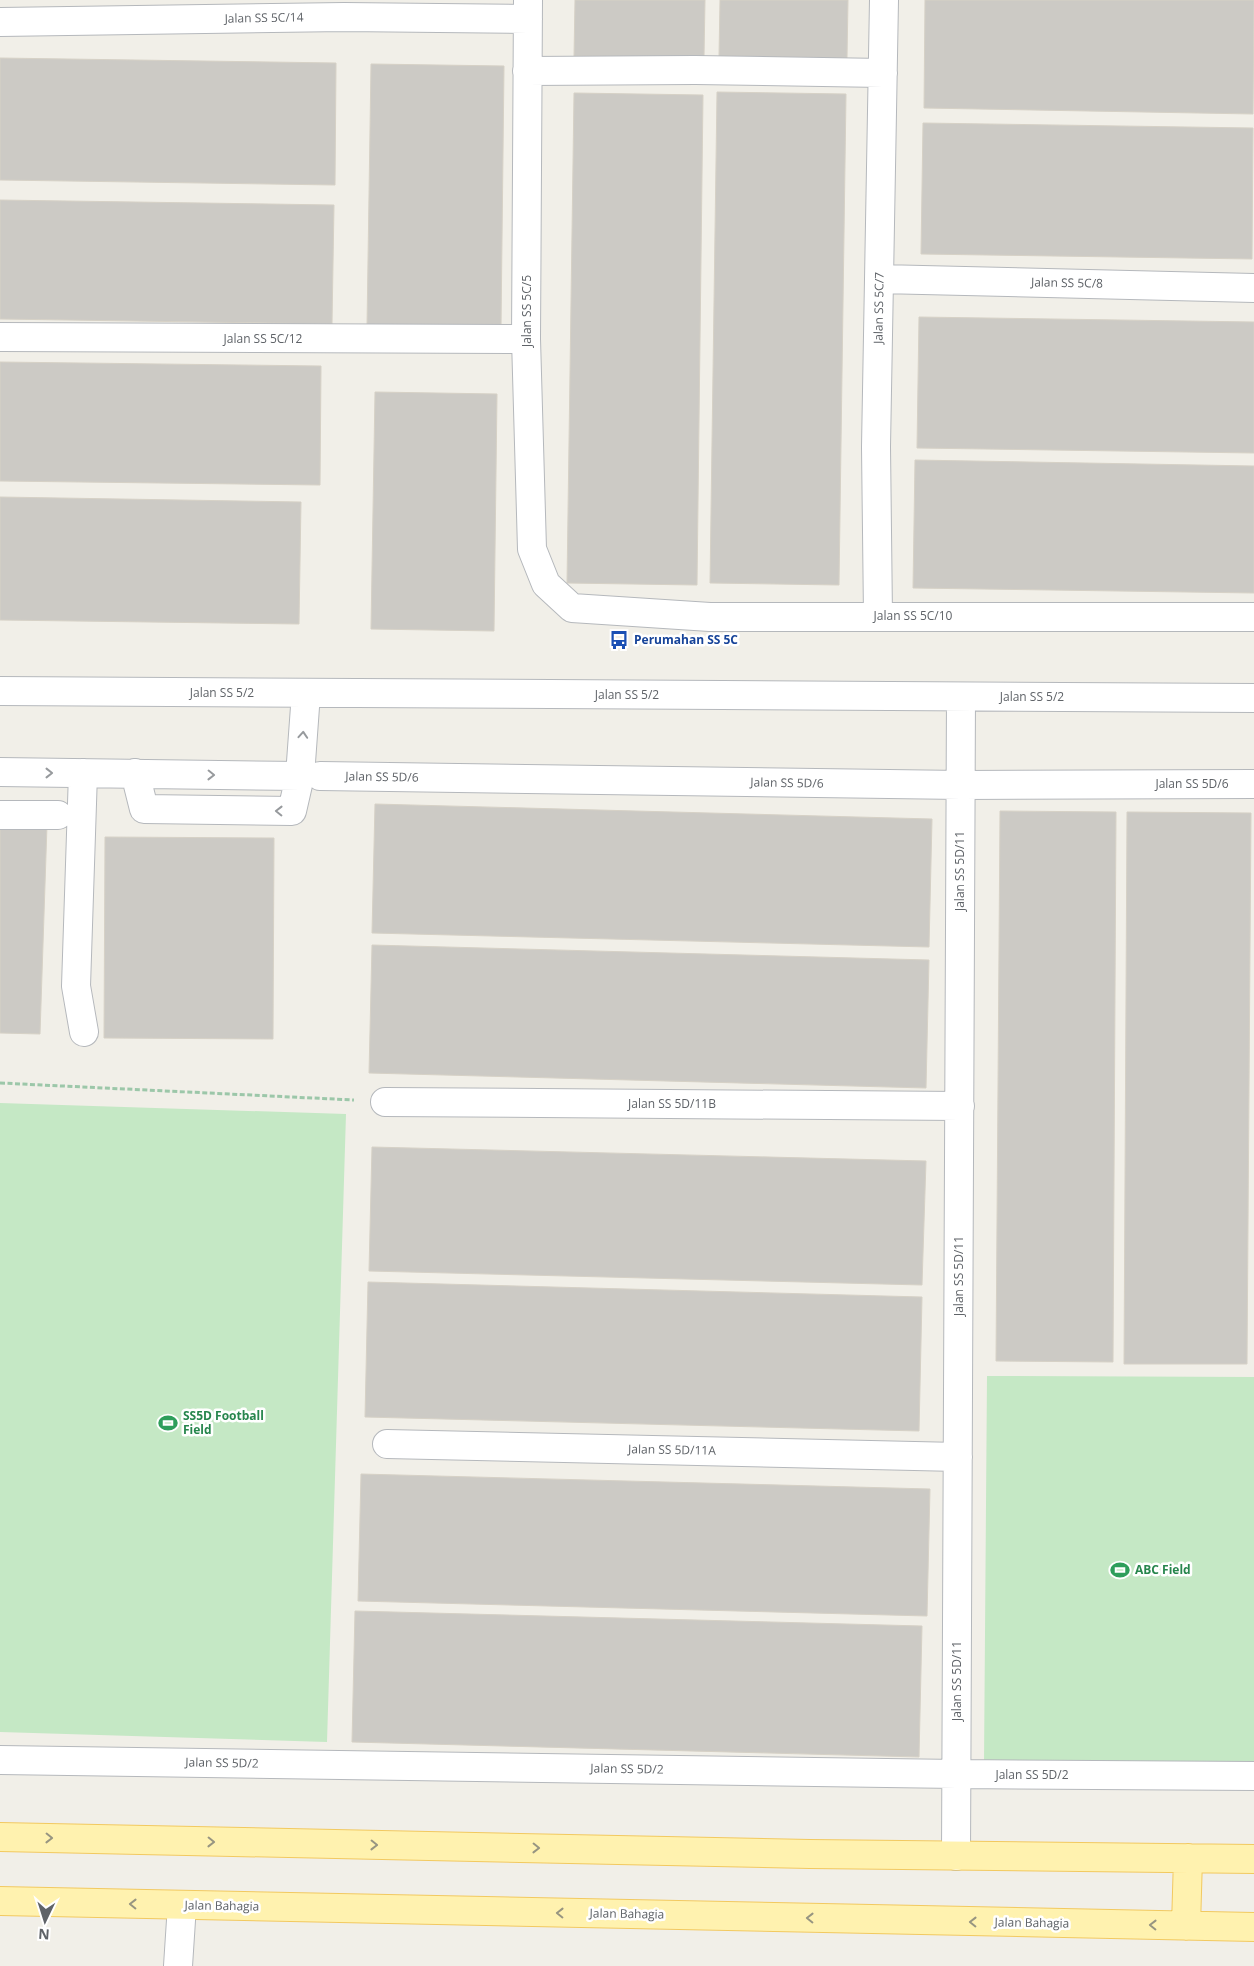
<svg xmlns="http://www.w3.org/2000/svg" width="1254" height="1966" viewBox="0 0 1254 1966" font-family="'Open Sans',sans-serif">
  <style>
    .green { fill: #c5e8c5 }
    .building { fill: #cccac5; stroke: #d6d1c6 }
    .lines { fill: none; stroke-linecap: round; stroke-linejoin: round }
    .minor-casing { stroke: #b5b8bc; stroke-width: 30 }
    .major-casing { stroke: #f2c960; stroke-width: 30 }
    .path { stroke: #9cc7a9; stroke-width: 3; stroke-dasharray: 5 2.5; stroke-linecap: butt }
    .minor { stroke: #fff; stroke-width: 28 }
    .major { stroke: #fff2af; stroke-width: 28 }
    .oneway { stroke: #979a9d }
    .oneway2 { stroke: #979581 }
    .labels { text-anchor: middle; stroke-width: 5; stroke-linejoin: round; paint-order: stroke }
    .street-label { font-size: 12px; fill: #5f6368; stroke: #fff }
    .transit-label { font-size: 12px; font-weight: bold; fill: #164399; stroke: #fff; text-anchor: start }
    .leisure-label { font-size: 12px; font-weight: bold; fill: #27864d; stroke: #fff; text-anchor: start }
  </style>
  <rect width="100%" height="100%" fill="#f1efe8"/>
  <!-- green -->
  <path class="green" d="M 0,1103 L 346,1114 L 327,1742 L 0,1732 Z
    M 987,1376 L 1254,1377 L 1254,1765 L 984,1763 Z"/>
  <!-- building -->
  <path class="building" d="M 575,0 L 705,0 L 704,57 L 574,56 Z
    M 720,0 L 848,0 L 847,58 L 719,56 Z
    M 925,0 L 1254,0 L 1253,114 L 924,108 Z
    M 0,58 L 336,63 L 335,185 L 0,180 Z
    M 371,64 L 504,66 L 501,328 L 367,326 Z
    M 717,92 L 846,94 L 839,585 L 710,583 Z
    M 574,93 L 703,95 L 697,585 L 567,583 Z
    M 923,123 L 1253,128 L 1252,259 L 921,254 Z
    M 0,200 L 334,205 L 332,324 L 0,319 Z
    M 919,317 L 1254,322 L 1254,453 L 917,448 Z
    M 0,362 L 321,366 L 320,485 L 0,481 Z
    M 375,392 L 497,394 L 494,631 L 371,629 Z
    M 915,460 L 1254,466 L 1254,593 L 913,588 Z
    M 0,497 L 301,502 L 299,624 L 0,620 Z
    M 375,804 L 932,819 L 929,947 L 372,933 Z
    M 1000,811 L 1116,812 L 1113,1362 L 996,1361 Z
    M 1127,812 L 1251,813 L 1247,1364 L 1124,1364 Z
    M 0,824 L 47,825 L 40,1034 L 0,1033 Z
    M 105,837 L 274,838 L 273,1039 L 104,1038 Z
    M 372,945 L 929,960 L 926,1088 L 369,1073 Z
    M 372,1147 L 926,1161 L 922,1285 L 369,1271 Z
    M 368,1282 L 922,1297 L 919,1431 L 365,1417 Z
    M 361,1474 L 930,1489 L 927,1616 L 358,1601 Z
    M 355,1611 L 922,1626 L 919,1757 L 352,1742 Z"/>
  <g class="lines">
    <!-- minor casing -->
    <g class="minor-casing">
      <path id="minor" d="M 528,0 L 526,339 L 532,549 L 546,584 L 572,608 L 710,617 L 1254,617
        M 0,22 L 344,17 L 528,19
        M 527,71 L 695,70 L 883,73
        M 880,279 L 1254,288
        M 0,337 L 526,339
        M 878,616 L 876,447 L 884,0
        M 0,691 L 1254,698
        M 0,772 L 300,776
        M 83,773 L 76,986 L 84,1032
        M 135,773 L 144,809 L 292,811 L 300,776 L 306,693
        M 320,776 L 961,785 L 1254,784
        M 0,815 L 58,815
        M 385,1102 L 960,1106
        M 387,1444 L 958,1457
        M 0,1760 L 957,1774 L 1254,1776
        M 956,1856 L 961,697
        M 178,1966 L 182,1905"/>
    </g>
    <!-- major casing -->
    <g class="major-casing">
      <path id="major" d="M 0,1837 L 810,1854 L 1254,1859
        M 0,1901 L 1254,1927
        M 1186,1926 L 1188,1858"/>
    </g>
    <!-- path -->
    <path class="path" d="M 0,1083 L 354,1100"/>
    <!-- minor -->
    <use href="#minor" class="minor"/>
    <!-- major -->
    <use href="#major" class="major"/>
  </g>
  <!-- one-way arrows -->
  <defs><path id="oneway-chevron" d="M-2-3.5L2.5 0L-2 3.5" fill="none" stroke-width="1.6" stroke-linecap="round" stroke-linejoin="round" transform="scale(1.25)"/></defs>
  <g class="oneway">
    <use href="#oneway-chevron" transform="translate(303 735) rotate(-86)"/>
    <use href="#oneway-chevron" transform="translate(49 773)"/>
    <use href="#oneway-chevron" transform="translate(211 775) rotate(1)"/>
    <use href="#oneway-chevron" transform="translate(279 811) rotate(-179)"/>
  </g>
  <g class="oneway2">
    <use href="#oneway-chevron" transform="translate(49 1838) rotate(1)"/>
    <use href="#oneway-chevron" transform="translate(211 1842) rotate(1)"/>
    <use href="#oneway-chevron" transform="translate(374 1845) rotate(1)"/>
    <use href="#oneway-chevron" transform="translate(536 1848) rotate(1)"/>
    <use href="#oneway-chevron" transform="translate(133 1904) rotate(-179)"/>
    <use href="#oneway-chevron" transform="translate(560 1913) rotate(-179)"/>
    <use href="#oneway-chevron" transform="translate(810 1918) rotate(-179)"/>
    <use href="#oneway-chevron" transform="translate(973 1922) rotate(-179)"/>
    <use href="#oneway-chevron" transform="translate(1153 1925) rotate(-179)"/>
  </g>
  <!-- icons -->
  <defs>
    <g id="bus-bare" transform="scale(1.5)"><path d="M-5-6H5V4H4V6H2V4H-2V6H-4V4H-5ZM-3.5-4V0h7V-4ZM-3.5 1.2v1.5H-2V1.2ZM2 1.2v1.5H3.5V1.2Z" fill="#1a4fb4" stroke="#fff" stroke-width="2.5" paint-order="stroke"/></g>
    <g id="stadium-bare" transform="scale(1.5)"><path d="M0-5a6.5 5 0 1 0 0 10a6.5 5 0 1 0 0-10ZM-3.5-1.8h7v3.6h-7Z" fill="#2e9e5b" stroke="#fff" stroke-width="2.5" paint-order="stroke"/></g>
  </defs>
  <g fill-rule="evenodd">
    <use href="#bus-bare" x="619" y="640"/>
    <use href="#stadium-bare" x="168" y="1423"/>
    <use href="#stadium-bare" x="1120" y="1570"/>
  </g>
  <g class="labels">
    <!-- street labels -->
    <g class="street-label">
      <text transform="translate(264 18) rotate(-1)" y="4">Jalan SS 5C/14</text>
      <text transform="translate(1067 283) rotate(1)" y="4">Jalan SS 5C/8</text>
      <text transform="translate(879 308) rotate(-89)" y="4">Jalan SS 5C/7</text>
      <text transform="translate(527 311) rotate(-90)" y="4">Jalan SS 5C/5</text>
      <text x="263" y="343">Jalan SS 5C/12</text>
      <text x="913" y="620">Jalan SS 5C/10</text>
      <text x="222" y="697">Jalan SS 5/2</text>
      <text x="627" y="699">Jalan SS 5/2</text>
      <text x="1032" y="701">Jalan SS 5/2</text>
      <text transform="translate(382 777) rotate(1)" y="4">Jalan SS 5D/6</text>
      <text transform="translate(787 783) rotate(1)" y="4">Jalan SS 5D/6</text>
      <text x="1192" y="788">Jalan SS 5D/6</text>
      <text transform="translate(960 871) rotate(-90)" y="4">Jalan SS 5D/11</text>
      <text x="672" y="1108">Jalan SS 5D/11B</text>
      <text transform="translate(959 1276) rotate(-90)" y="4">Jalan SS 5D/11</text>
      <text transform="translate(672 1450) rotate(1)" y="4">Jalan SS 5D/11A</text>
      <text transform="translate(957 1681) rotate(-90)" y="4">Jalan SS 5D/11</text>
      <text transform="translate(222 1763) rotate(1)" y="4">Jalan SS 5D/2</text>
      <text transform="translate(627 1769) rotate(1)" y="4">Jalan SS 5D/2</text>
      <text x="1032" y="1779">Jalan SS 5D/2</text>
      <text transform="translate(222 1906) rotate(1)" y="4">Jalan Bahagia</text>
      <text transform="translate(627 1914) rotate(1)" y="4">Jalan Bahagia</text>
      <text transform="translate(1032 1923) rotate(1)" y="4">Jalan Bahagia</text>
    </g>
    <!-- transit labels -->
    <g class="transit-label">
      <text x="634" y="644">Perumahan SS 5C</text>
    </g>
    <!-- leisure labels -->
    <g class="leisure-label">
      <text x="183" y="1420">SS5D Football<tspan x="183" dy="14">Field</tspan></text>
      <text x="1135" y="1574">ABC Field</text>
    </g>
  </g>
  <!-- north arrow -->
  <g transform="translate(45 1921) rotate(184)" stroke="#ffffff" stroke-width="4" paint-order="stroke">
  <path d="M0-4L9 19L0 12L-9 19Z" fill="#5f6368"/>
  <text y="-8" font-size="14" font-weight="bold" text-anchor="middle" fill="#5f6368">N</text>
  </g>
</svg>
